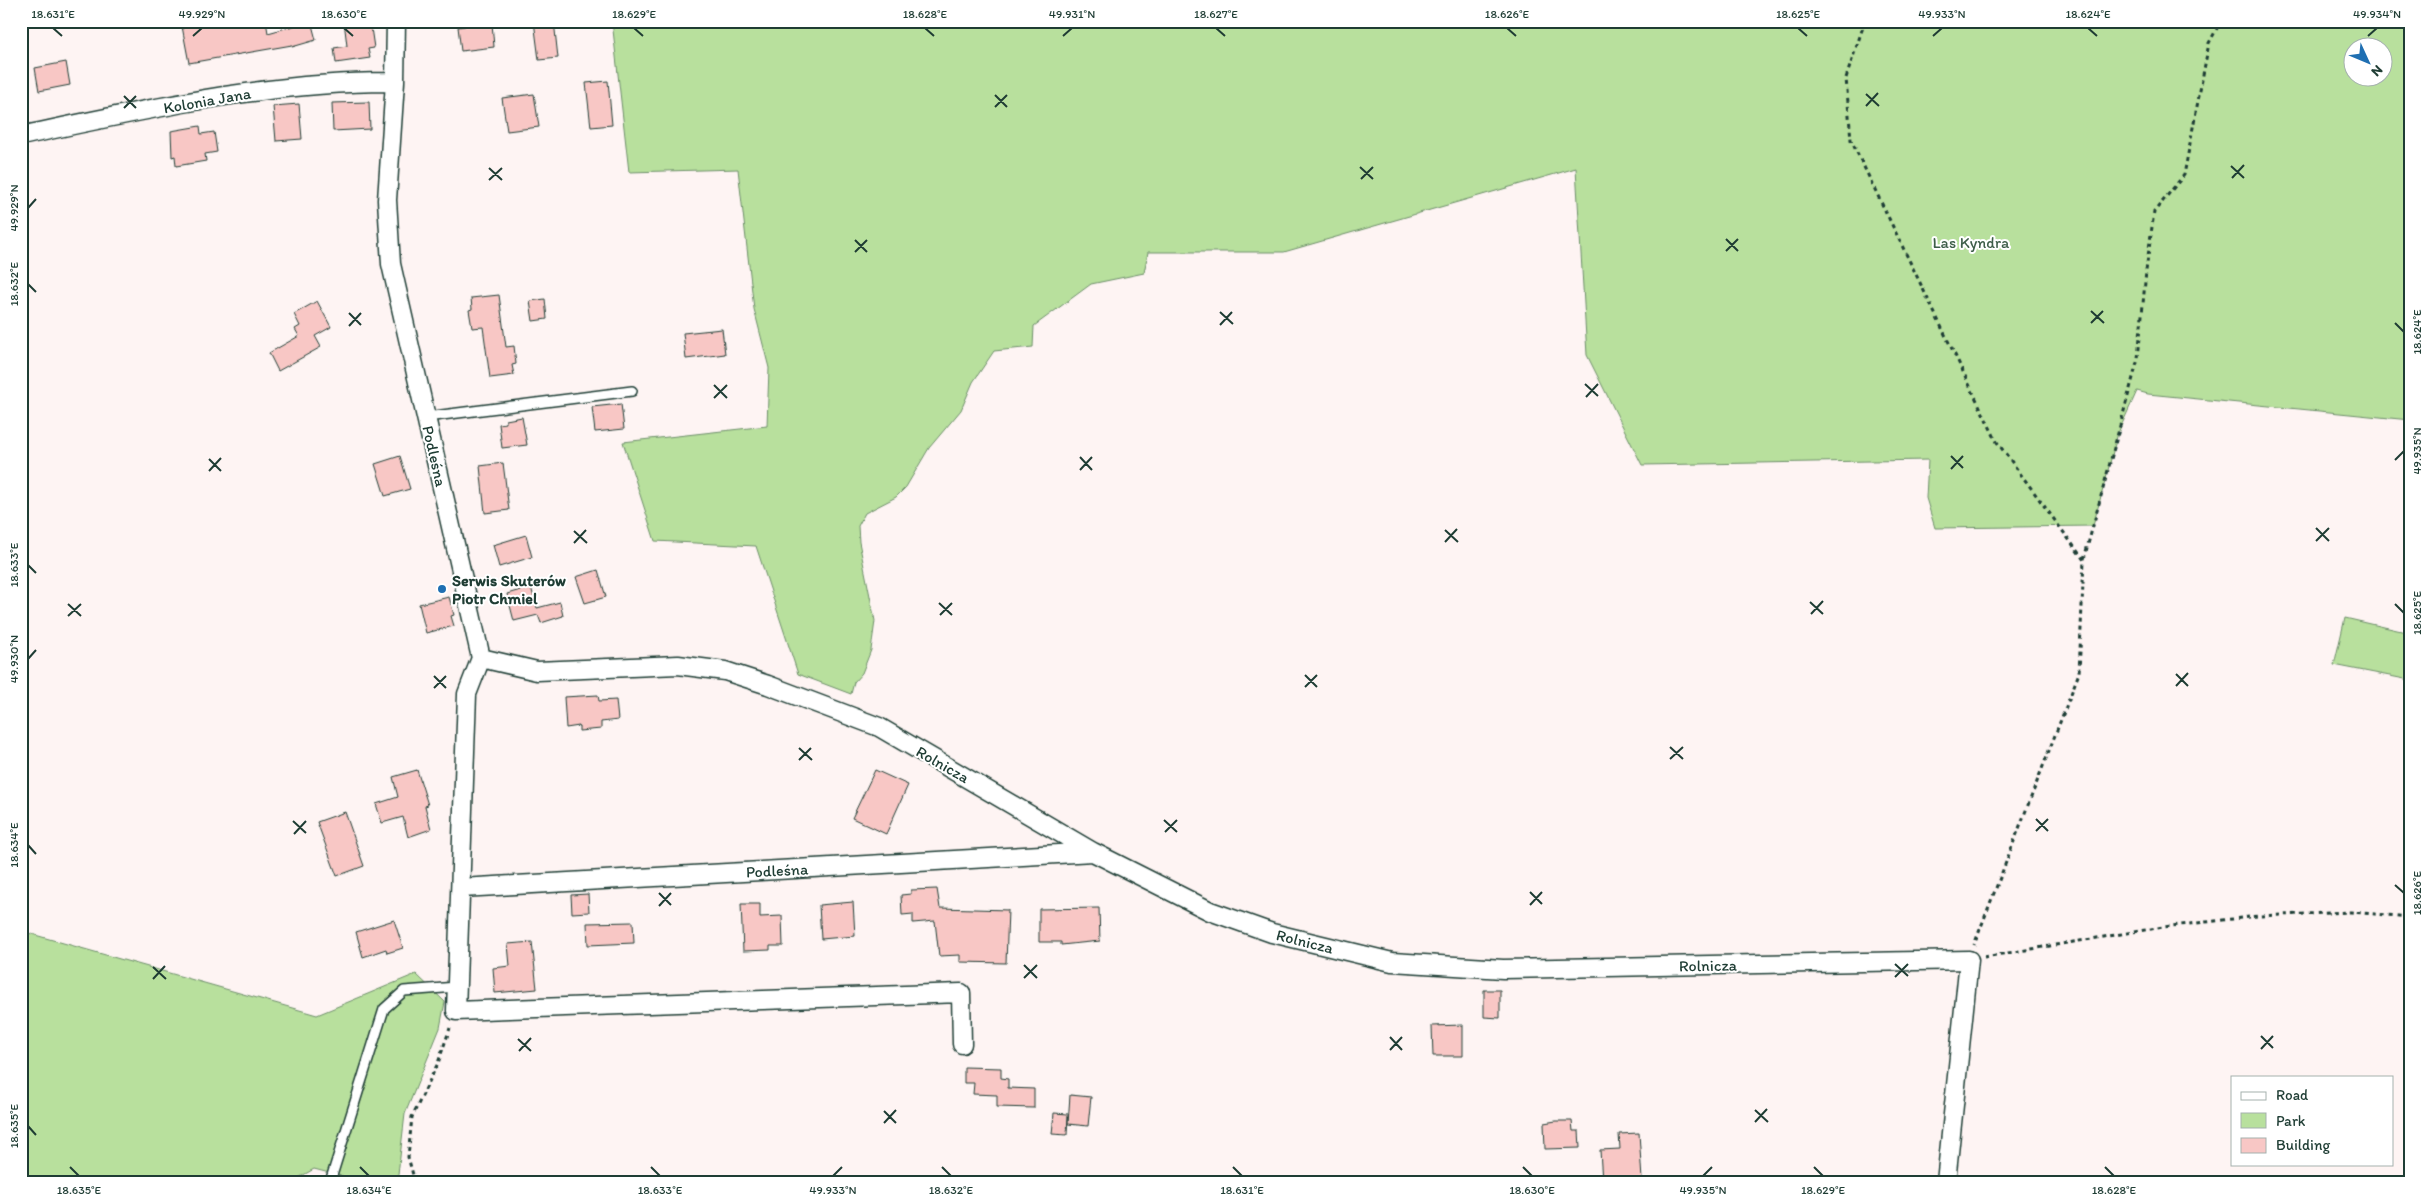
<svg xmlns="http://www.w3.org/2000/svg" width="2431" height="1203" viewBox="0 0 2431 1203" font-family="Itim,sans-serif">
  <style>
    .green { fill: #b8e09d; stroke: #6c8e68; fill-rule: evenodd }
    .building { fill: #f8c7c5; stroke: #1f3d34 }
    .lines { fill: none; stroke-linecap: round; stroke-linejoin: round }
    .lane-casing { stroke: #1f3d34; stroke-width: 12 }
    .street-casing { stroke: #1f3d34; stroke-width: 21 }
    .path { stroke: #1f3d34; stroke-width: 3; stroke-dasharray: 4 4; stroke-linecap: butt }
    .lane { stroke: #fff; stroke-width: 9 }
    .street { stroke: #fff; stroke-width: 18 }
    .ticks { fill: none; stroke: #1f3d34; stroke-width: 2 }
    .poi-dot { fill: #1f6fb2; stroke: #fff; stroke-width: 2 }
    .labels { text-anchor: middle; stroke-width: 4; stroke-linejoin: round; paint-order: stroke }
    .street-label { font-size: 16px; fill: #1f3d34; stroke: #fff }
    .park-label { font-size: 16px; fill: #3e5e49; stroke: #fff }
    .poi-label { font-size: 16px; font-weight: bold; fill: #1f3d34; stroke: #fff; text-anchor: start }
    .neatline { fill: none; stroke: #1f3d34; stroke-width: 2 }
    .ticks-label { font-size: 12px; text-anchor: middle; fill: #1f3d34 }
  </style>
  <rect width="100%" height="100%" fill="#fef4f3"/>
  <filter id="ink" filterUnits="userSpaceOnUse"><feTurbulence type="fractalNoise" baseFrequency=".02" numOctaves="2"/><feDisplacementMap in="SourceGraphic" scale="10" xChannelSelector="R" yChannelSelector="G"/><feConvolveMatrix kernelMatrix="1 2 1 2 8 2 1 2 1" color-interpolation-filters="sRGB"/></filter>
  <g filter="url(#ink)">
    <!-- green -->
    <path class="green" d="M 612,21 L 2410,21 L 2410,420 L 2148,394 L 2137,391 L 2118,433 L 2093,526 L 1935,528 L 1926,498 L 1928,460 L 1642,465 L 1587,355 L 1576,168 L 1284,252 L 1148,252 L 1144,273 L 1091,284 L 1034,326 L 1033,347 L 994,351 L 973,382 L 961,410 L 929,448 L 906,487 L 896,497 L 865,513 L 858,526 L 859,542 L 875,621 L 871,650 L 862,673 L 854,682 L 851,694 L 798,674 L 756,546 L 655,541 L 623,442 L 767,426 L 769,368 L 754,309 L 738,169 L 629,172 ZM 2354,48 L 2384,48 L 2384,78 L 2354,78 Z
      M 2345,618 L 2410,633 L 2410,680 L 2334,665 Z
      M 21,931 L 317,1015 L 416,974 L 445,1002 L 440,1028 L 405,1114 L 398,1174 L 400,1182 L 351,1182 L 349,1178 L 314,1169 L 291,1182 L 21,1182 Z"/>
    <!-- building -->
    <path class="building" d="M 181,21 L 266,21 L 268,33 L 311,21 L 316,40 L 292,47 L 292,45 L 189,63 Z
      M 344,21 L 370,21 L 374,48 L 368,49 L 370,58 L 336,63 L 334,48 L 347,46 Z
      M 464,21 L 481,21 L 481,24 L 492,23 L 494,47 L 461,51 L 458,27 L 465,26 Z
      M 534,21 L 554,21 L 558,58 L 539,60 Z
      M 66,62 L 70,85 L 39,91 L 35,68 Z
      M 608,81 L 612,125 L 591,127 L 586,83 Z
      M 534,94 L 539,127 L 507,131 L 502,98 Z
      M 369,102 L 370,129 L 333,131 L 332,103 Z
      M 299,104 L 302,139 L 276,141 L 273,106 Z
      M 200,126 L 201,134 L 214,132 L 217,152 L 205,154 L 206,161 L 176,166 L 175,156 L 172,157 L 171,131 Z
      M 499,295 L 506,347 L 514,346 L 516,364 L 512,365 L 514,375 L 490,378 L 483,327 L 472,328 L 469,310 L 472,309 L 471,298 Z
      M 545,299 L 547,319 L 533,321 L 530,301 Z
      M 317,301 L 331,327 L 315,336 L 321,347 L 278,371 L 269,353 L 299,336 L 295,329 L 300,326 L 294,314 Z
      M 722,329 L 725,354 L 686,359 L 683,333 Z
      M 621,404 L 624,429 L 595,432 L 592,407 Z
      M 522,417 L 527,445 L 502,448 L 499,424 L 506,423 L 506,420 Z
      M 400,456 L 410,489 L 385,496 L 375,464 Z
      M 503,463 L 509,510 L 485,513 L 480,466 Z
      M 526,535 L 532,557 L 499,567 L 493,545 Z
      M 598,570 L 606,597 L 585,603 L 576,577 Z
      M 531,587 L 537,608 L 560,602 L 563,616 L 541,623 L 538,615 L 514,621 L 507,594 Z
      M 449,597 L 454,615 L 451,616 L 454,626 L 426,633 L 419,604 Z
      M 598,695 L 599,701 L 616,700 L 618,720 L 601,722 L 601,729 L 579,731 L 579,726 L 566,728 L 564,697 Z
      M 417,770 L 428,805 L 425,806 L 431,829 L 408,837 L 403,817 L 382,823 L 376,804 L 398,797 L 393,777 Z
      M 875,770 L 908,785 L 886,834 L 852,818 Z
      M 345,812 L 364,866 L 337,876 L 317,822 Z
      M 937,889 L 940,908 L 1008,910 L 1006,963 L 960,962 L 960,955 L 939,956 L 935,921 L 913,923 L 913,914 L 902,915 L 901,895 L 911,894 L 911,890 Z
      M 588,894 L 589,912 L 572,913 L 571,895 Z
      M 853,902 L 855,936 L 821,939 L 819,905 Z
      M 741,904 L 760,904 L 760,917 L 782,916 L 783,946 L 770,946 L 770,950 L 743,951 Z
      M 1099,908 L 1100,941 L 1061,945 L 1061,942 L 1039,942 L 1039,909 Z
      M 394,920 L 403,948 L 387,953 L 386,949 L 363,957 L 356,932 Z
      M 633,922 L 634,943 L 588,945 L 587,923 Z
      M 532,942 L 537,989 L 495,993 L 493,968 L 510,966 L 508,944 Z
      M 1484,990 L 1500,990 L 1500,1018 L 1484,1017 Z
      M 1463,1025 L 1463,1056 L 1433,1056 L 1432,1026 Z
      M 964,1067 L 1001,1068 L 1001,1078 L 1008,1079 L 1008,1088 L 1034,1089 L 1034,1108 L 997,1107 L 997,1095 L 973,1094 L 974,1083 L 964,1083 Z
      M 1070,1095 L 1091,1097 L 1088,1126 L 1068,1124 Z
      M 1054,1113 L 1068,1114 L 1067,1135 L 1052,1134 Z
      M 1556,1121 L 1572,1121 L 1573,1131 L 1579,1131 L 1580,1148 L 1545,1149 L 1544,1123 Z
      M 1639,1133 L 1642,1180 L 1602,1182 L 1600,1150 L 1620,1149 L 1619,1134 Z"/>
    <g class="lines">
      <!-- lane casing -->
      <g class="lane-casing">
        <path id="lane" d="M 426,417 L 632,391
          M 330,1182 L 384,1009 L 404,991 L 457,987"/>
      </g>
      <!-- street casing -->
      <g class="street-casing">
        <path id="street" d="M 396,21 L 395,82 L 387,200 L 391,264 L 481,658 L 467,694 L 456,1011 L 961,993 L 962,1044
          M 21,136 C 144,110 269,81 395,82
          M 481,658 L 537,671 L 678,665 L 725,671 L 768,685 L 879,727 L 1093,852 L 1210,911 L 1272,933 L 1392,962 L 1503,969 L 1969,960 L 1946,1182
          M 461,888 L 1093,852"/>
      </g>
      <!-- path -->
      <path class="path" d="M 1865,21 L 1846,78 L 1851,140 L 1997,442 L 2084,560 L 2079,673 L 1974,945
        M 2084,559 L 2138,359 L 2146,271 L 2154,212 L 2184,175 L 2209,43 L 2221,21
        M 1984,957 L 2163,927 L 2258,916 L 2351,912 L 2410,917
        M 415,1182 L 408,1157 L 412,1117 L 438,1063 L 450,1028"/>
      <!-- lane -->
      <use href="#lane" class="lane"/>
      <!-- street -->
      <use href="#street" class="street"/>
    </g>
  </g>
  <!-- ticks -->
  <path class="ticks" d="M 53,28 L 62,36M 344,28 L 353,36M 634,28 L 643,36M 925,28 L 934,36M 1216,28 L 1225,36M 1507,28 L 1516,36M 1798,28 L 1807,36M 2088,28 L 2097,36M 193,36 L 202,28M 1063,36 L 1072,28M 1933,36 L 1942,28M 2368,36 L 2377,28M 1866,94 L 1879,106M 995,95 L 1007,107M 124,96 L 136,108M 1866,106 L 1878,93M 995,107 L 1007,95M 124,108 L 136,96M 2231,166 L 2244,178M 1360,167 L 1373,179M 489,168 L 502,180M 2232,178 L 2244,165M 1361,179 L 1373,167M 489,180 L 502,168M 28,208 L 36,199M 1726,239 L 1738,251M 855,240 L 867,252M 1726,251 L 1738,239M 855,252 L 867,240M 28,284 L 36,292M 2091,311 L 2104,323M 1220,312 L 1233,324M 349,313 L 361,325M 2091,323 L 2103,311M 2395,323 L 2404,332M 1220,325 L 1232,312M 349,326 L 361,313M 1585,384 L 1598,396M 714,385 L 727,398M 1586,397 L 1598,384M 714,398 L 727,385M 1951,456 L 1963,468M 1080,457 L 1092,470M 209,459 L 221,471M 2395,460 L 2404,451M 1951,469 L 1963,456M 1080,470 L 1092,457M 209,471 L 221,458M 2316,528 L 2329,541M 1445,530 L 1458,542M 574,531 L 587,543M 2316,541 L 2329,528M 1445,542 L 1457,529M 574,543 L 586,530M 28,565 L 36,573M 1810,602 L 1823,614M 939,603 L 952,615M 68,604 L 81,616M 2395,604 L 2404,613M 1811,614 L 1823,601M 940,615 L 952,603M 68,616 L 81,604M 28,659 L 36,650M 2176,674 L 2188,686M 1305,675 L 1317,687M 434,676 L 446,688M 2176,686 L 2188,673M 1305,687 L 1317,675M 434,688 L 446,676M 1670,747 L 1683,759M 799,748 L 812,760M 1670,759 L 1683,747M 799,760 L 811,748M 2036,819 L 2048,831M 1164,820 L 1177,832M 293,821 L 306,833M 2036,831 L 2048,819M 1165,832 L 1177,820M 294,834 L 306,821M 28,845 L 36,854M 2395,885 L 2404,893M 1530,892 L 1542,904M 659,893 L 671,905M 1530,905 L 1542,892M 659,906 L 671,893M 1895,964 L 1908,976M 1024,965 L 1037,978M 153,967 L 166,979M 1895,977 L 1908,964M 1024,978 L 1037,965M 153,979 L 165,966M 2261,1036 L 2273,1048M 1390,1037 L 1402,1050M 518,1039 L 531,1051M 2261,1049 L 2273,1036M 1390,1050 L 1402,1037M 519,1051 L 531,1038M 1755,1110 L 1768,1122M 884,1111 L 896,1123M 1755,1122 L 1767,1109M 884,1123 L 896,1110M 28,1126 L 36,1135M 70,1167 L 79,1176M 360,1167 L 369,1176M 651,1167 L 660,1176M 942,1167 L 951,1176M 1233,1167 L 1242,1176M 1523,1167 L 1532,1176M 1814,1167 L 1823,1176M 2105,1167 L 2114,1176M 833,1176 L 842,1167M 1703,1176 L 1712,1167"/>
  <!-- markers -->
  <circle class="poi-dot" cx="442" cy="589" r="5"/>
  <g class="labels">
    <!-- street labels -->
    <g class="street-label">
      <text transform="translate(207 100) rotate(-10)" y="6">Kolonia Jana</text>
      <text transform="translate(435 456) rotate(77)" y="6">Podleśna</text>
      <text transform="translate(943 764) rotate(30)" y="6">Rolnicza</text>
      <text transform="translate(777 870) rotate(-3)" y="6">Podleśna</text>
      <text transform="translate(1305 941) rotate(14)" y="6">Rolnicza</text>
      <text transform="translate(1708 965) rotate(-1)" y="6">Rolnicza</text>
    </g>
    <!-- park labels -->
    <g class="park-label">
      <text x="1971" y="248">Las Kyndra</text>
    </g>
    <!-- poi labels -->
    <g class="poi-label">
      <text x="452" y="586">Serwis Skuterów<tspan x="452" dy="18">Piotr Chmiel</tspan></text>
    </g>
  </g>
  <!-- margin -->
  <rect width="2431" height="1203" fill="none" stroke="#fff" stroke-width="55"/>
  <!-- legend -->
  <rect x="2231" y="1076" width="162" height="90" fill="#ffffff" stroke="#a5b1ae"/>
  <rect x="2241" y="1092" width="25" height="8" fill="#ffffff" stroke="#a5b1ae"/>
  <text x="2276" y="1100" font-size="15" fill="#1f3d34">Road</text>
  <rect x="2241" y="1113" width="25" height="15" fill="#b8e09d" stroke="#a5b1ae"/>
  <text x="2276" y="1126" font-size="15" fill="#1f3d34">Park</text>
  <rect x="2241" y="1138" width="25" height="15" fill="#f8c7c5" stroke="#a5b1ae"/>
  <text x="2276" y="1150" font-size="15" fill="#1f3d34">Building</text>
  <!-- north arrow -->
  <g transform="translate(2368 62) rotate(134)"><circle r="24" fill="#ffffff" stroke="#a5b1ae"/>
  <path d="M0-4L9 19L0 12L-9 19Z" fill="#1f6fb2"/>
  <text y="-8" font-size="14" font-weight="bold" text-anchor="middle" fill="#1f3d34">N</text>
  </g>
  <rect x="28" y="28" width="2376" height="1148" class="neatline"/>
  <g class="ticks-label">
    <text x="53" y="18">18.631°E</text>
    <text x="202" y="18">49.929°N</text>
    <text x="344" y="18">18.630°E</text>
    <text x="634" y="18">18.629°E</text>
    <text x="925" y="18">18.628°E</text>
    <text x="1072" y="18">49.931°N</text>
    <text x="1216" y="18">18.627°E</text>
    <text x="1507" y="18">18.626°E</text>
    <text x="1798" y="18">18.625°E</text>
    <text x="1942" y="18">49.933°N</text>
    <text x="2088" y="18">18.624°E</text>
    <text x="2377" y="18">49.934°N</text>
    <text transform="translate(14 208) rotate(-90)" y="4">49.929°N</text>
    <text transform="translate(14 284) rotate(-90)" y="4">18.632°E</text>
    <text transform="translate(2417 332) rotate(-90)" y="4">18.624°E</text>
    <text transform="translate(2417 451) rotate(-90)" y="4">49.935°N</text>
    <text transform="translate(14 565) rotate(-90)" y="4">18.633°E</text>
    <text transform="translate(2417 613) rotate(-90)" y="4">18.625°E</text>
    <text transform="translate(14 659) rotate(-90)" y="4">49.930°N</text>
    <text transform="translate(14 845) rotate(-90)" y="4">18.634°E</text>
    <text transform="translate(2417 893) rotate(-90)" y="4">18.626°E</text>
    <text transform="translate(14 1126) rotate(-90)" y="4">18.635°E</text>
    <text x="79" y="1194">18.635°E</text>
    <text x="369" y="1194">18.634°E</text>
    <text x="660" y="1194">18.633°E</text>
    <text x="833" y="1194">49.933°N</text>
    <text x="951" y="1194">18.632°E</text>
    <text x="1242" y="1194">18.631°E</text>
    <text x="1532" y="1194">18.630°E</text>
    <text x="1703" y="1194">49.935°N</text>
    <text x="1823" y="1194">18.629°E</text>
    <text x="2114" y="1194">18.628°E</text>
  </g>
</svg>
